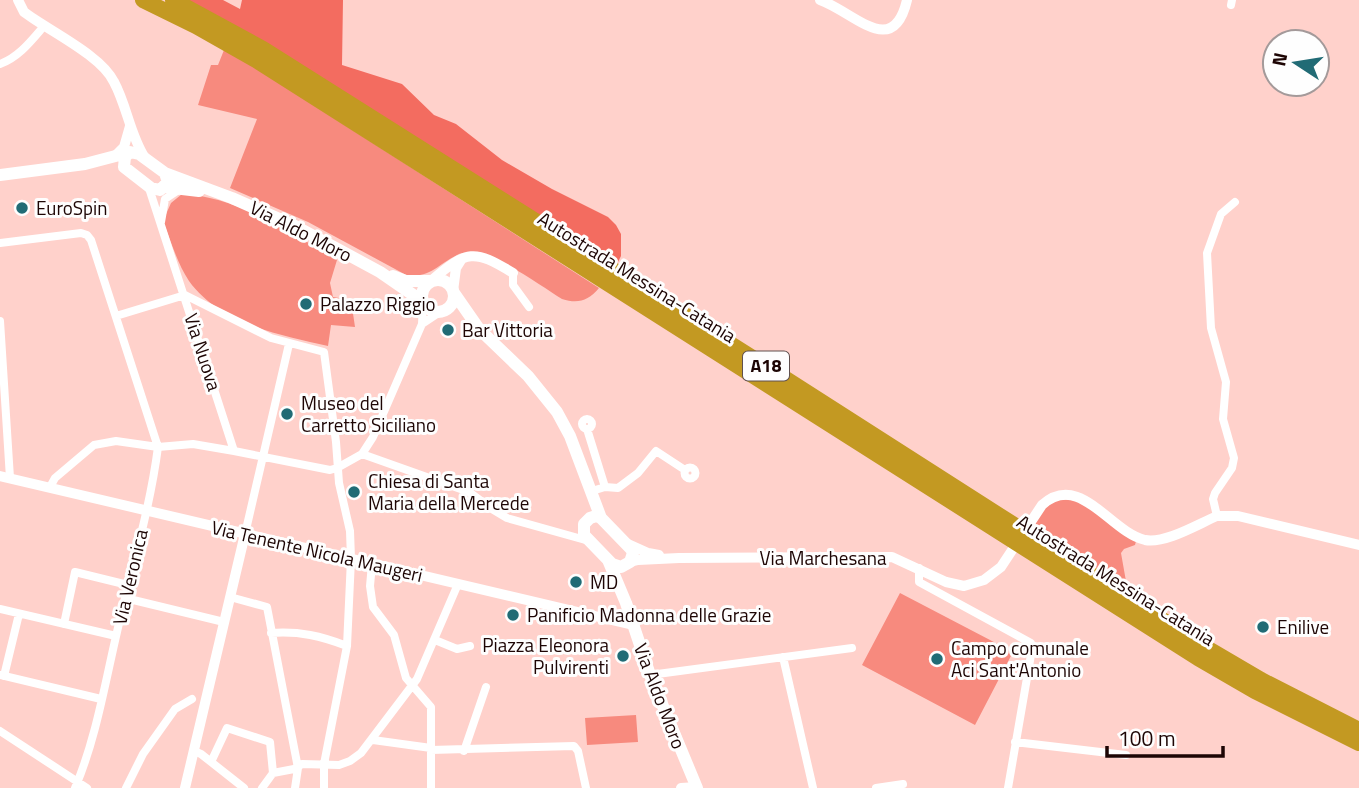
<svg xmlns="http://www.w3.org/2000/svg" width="1359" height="788" viewBox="0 0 1359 788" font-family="'Titillium Web',sans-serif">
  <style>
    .green { fill: #f78a7e }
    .forest { fill: #f36c60 }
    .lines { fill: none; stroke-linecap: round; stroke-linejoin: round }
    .minor { stroke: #fff; stroke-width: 8 }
    .tertiary { stroke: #fff; stroke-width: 10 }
    .secondary { stroke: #fff; stroke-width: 12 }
    .motorway { stroke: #c39922; stroke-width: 16 }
    .poi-dot { fill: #216b75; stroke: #fefefe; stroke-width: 2.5 }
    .labels { text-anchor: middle; stroke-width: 6; stroke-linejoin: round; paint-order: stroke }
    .shield { fill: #fefefe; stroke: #60504f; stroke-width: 2 }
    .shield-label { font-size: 18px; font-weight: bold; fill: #1d0504 }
    .poi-label { font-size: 19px; fill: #1d0504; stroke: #fefefe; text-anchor: start }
    .street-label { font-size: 19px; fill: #1d0504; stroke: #fefefe }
  </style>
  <rect width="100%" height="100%" fill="#ffd1cb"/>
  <!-- green -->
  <path class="green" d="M 224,50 L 254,67 L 599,288 C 588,301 578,304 562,299 C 539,285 483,242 457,255 C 437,265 433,276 408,276 L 308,222 L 230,188 L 257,119 L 198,105 L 211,65 L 218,65 Z
    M 182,194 C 236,196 292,233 337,260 L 330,283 L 333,297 L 351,300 L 355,327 L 331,325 L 328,346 C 280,335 220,324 189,281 C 177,263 171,241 163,221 L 171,203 Z
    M 1057,500 L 1079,500 L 1136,541 L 1135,545 L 1124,549 L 1121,553 L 1127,587 L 1031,527 L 1043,509 Z
    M 900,593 L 1013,652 L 975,725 L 862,665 Z
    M 636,715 L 638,742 L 587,745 L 585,718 Z"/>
  <!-- forest -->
  <path class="forest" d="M 188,0 L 223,0 L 240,9 L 242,0 L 343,0 L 342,65 L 402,84 L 434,115 L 456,124 L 502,160 L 552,189 L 608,217 L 616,225 L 621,234 L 621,256 L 617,264 Z"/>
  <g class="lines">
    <!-- minor -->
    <path class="minor" d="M 1231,5 L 1232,0
      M 0,64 C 19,57 31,41 44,26
      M 148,185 L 234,451 L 330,470 L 337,468 L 362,454 L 373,437 L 422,324 L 423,304
      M 161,222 L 165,199 L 180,189
      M 0,243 L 81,233 L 87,235 L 91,240 L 158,447 L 116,441 L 94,445 L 55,478 L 50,487
      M 513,273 L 513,285 L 529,307
      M 185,295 L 271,338 L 324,352 L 336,442 L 339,483 L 350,531 L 351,559 L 347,646 L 324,764 L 324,788
      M 116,316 L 185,295
      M 0,321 L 10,478
      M 422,324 L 440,312
      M582 424a5 5 0 1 1 10 0a5 5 0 1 1-10 0Z
      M 587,429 L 605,487
      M 362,454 L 469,492 L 492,509 L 507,518 L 589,541
      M684.5 473a5.5 5.5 0 1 1 11 0a5.5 5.5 0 1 1-11 0Z
      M 592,491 L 605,487 L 618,488 L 638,473 L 656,451 L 685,470
      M 1217,516 L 1213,499 L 1215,493 L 1232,468 L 1234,458 L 1223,419 L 1226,382 L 1211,328 L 1207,253 L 1221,214 L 1235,202
      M 245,534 L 289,344
      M 372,564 L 370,586 L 373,607 L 394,635 L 406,678 L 431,707 L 431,788
      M 919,568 L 919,582 L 1031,643 L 1032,649 L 1008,788
      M 230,597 L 267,607 L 298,768 L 295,788
      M 125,598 L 224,622
      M 0,609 L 116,636
      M 64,624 L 75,572 L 128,585
      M 271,633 C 300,631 321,636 347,646
      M 435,640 L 457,649 L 470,646
      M 783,657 L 813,788
      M 0,675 L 101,699
      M 650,675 L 852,648
      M 4,676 L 19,614
      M 0,731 L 87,788
      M 373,740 L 431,748
      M 1015,742 L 1126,755
      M 431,750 L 574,746 L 578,751 L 586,788
      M 194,751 L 201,754 L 244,788
      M 464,751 L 486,687
      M 211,762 L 227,728 L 270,742 L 273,773
      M 75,788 C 96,739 105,683 117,632 C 131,571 150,509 158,447 L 193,444 L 234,451
      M 126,788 L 143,754 L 175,709 L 192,699
      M 262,788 L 273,773 L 294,769 L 302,764 L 339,765 L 350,761 L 361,753 L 417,679 L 458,584
      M 876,788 L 903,784"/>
    <!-- tertiary -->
    <path class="tertiary" d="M 18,0 L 24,12 C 49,31 101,55 114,82 C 127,106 130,135 145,158
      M 820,0 C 854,12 893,60 907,0
      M 117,154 L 124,147 L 130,126
      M 432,280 C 467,250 474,249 513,273
      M 453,291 L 456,268 L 461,260
      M 0,476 L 633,625
      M 628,544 L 648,553 L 659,555
      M 630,562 L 638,560 L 679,558 L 892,557 L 946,582 L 964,586 L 984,580 L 1001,567 L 1042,505 C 1080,471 1110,532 1145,540 C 1165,544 1198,524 1217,516 L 1238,516 L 1359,545
      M 185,788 L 245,534
      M 681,788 L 697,787"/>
    <!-- secondary -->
    <path class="secondary" d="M 165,173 L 168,182 L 160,190 L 151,188 L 124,167 L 125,157 L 130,152 L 139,154 L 165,173 L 232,198 L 295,226 L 380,272 L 422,301
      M 0,175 L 85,164 L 127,153
      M 165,187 L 199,191
      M 393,276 L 406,281 L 430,281
      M422 296a16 16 0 1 1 32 0a16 16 0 1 1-32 0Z
      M 454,293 L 479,329 L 528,376 L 557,412 L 570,436 L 601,518
      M 596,516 L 601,518 L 631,549 L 633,553 L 630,562 L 621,567 L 612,564 L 584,535 L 584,524 L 590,518 Z
      M 608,560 L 626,603 L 650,675 L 697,788"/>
    <!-- motorway -->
    <path class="motorway" d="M 143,0 L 196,26 L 256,60 L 1198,658 L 1255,691 L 1359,743
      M 173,0 L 263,49 L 778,374 L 1203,646 L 1261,680 L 1359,730"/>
  </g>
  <!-- markers -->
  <g class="poi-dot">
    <circle cx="22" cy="208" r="7"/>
    <circle cx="306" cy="304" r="7"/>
    <circle cx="448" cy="330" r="7"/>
    <circle cx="287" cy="414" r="7"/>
    <circle cx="354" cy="492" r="7"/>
    <circle cx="576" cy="582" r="7"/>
    <circle cx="513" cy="615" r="7"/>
    <circle cx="1263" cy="627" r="7"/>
    <circle cx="623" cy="656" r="7"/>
    <circle cx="937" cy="659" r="7"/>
  </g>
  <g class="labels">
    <!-- shield labels -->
    <rect class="shield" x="743" y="351.5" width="46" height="29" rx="5"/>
    <g class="shield-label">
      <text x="766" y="372">A18</text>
    </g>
    <!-- poi labels -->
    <g class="poi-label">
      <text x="36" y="215">EuroSpin</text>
      <text x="320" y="311">Palazzo Riggio</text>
      <text x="462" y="337">Bar Vittoria</text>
      <text x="301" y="410">Museo del<tspan x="301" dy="22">Carretto Siciliano</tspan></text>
      <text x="368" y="488">Chiesa di Santa<tspan x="368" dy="22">Maria della Mercede</tspan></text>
      <text x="590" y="589">MD</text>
      <text x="527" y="622">Panificio Madonna delle Grazie</text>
      <text x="1277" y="634">Enilive</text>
      <text x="609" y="652" text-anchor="end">Piazza Eleonora<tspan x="609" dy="22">Pulvirenti</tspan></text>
      <text x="951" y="655">Campo comunale<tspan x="951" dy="22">Aci Sant'Antonio</tspan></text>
    </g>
    <!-- street labels -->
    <g class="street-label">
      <text transform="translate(301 231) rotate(27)" y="7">Via Aldo Moro</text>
      <text transform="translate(637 277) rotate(32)" y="7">Autostrada Messina-Catania</text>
      <text transform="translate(203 352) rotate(72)" y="7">Via Nuova</text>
      <text transform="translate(317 551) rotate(13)" y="7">Via Tenente Nicola Maugeri</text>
      <text x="823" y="565">Via Marchesana</text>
      <text transform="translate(130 577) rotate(-77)" y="7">Via Veronica</text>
      <text transform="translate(1116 580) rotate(32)" y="7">Autostrada Messina-Catania</text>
      <text transform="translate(660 696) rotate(69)" y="7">Via Aldo Moro</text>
    </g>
  </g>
  <!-- north arrow -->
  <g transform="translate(1296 63) rotate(282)"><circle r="33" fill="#fefefe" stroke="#a49a9a" stroke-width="2"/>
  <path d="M0-5L12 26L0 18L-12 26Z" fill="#216b75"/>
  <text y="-10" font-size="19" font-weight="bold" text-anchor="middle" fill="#1d0504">N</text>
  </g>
  <!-- scale -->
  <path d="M1107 746v10h116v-10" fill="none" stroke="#1d0504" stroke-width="3.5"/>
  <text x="1118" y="746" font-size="21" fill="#1d0504" stroke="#fefefe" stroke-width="5" paint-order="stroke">100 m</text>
</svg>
